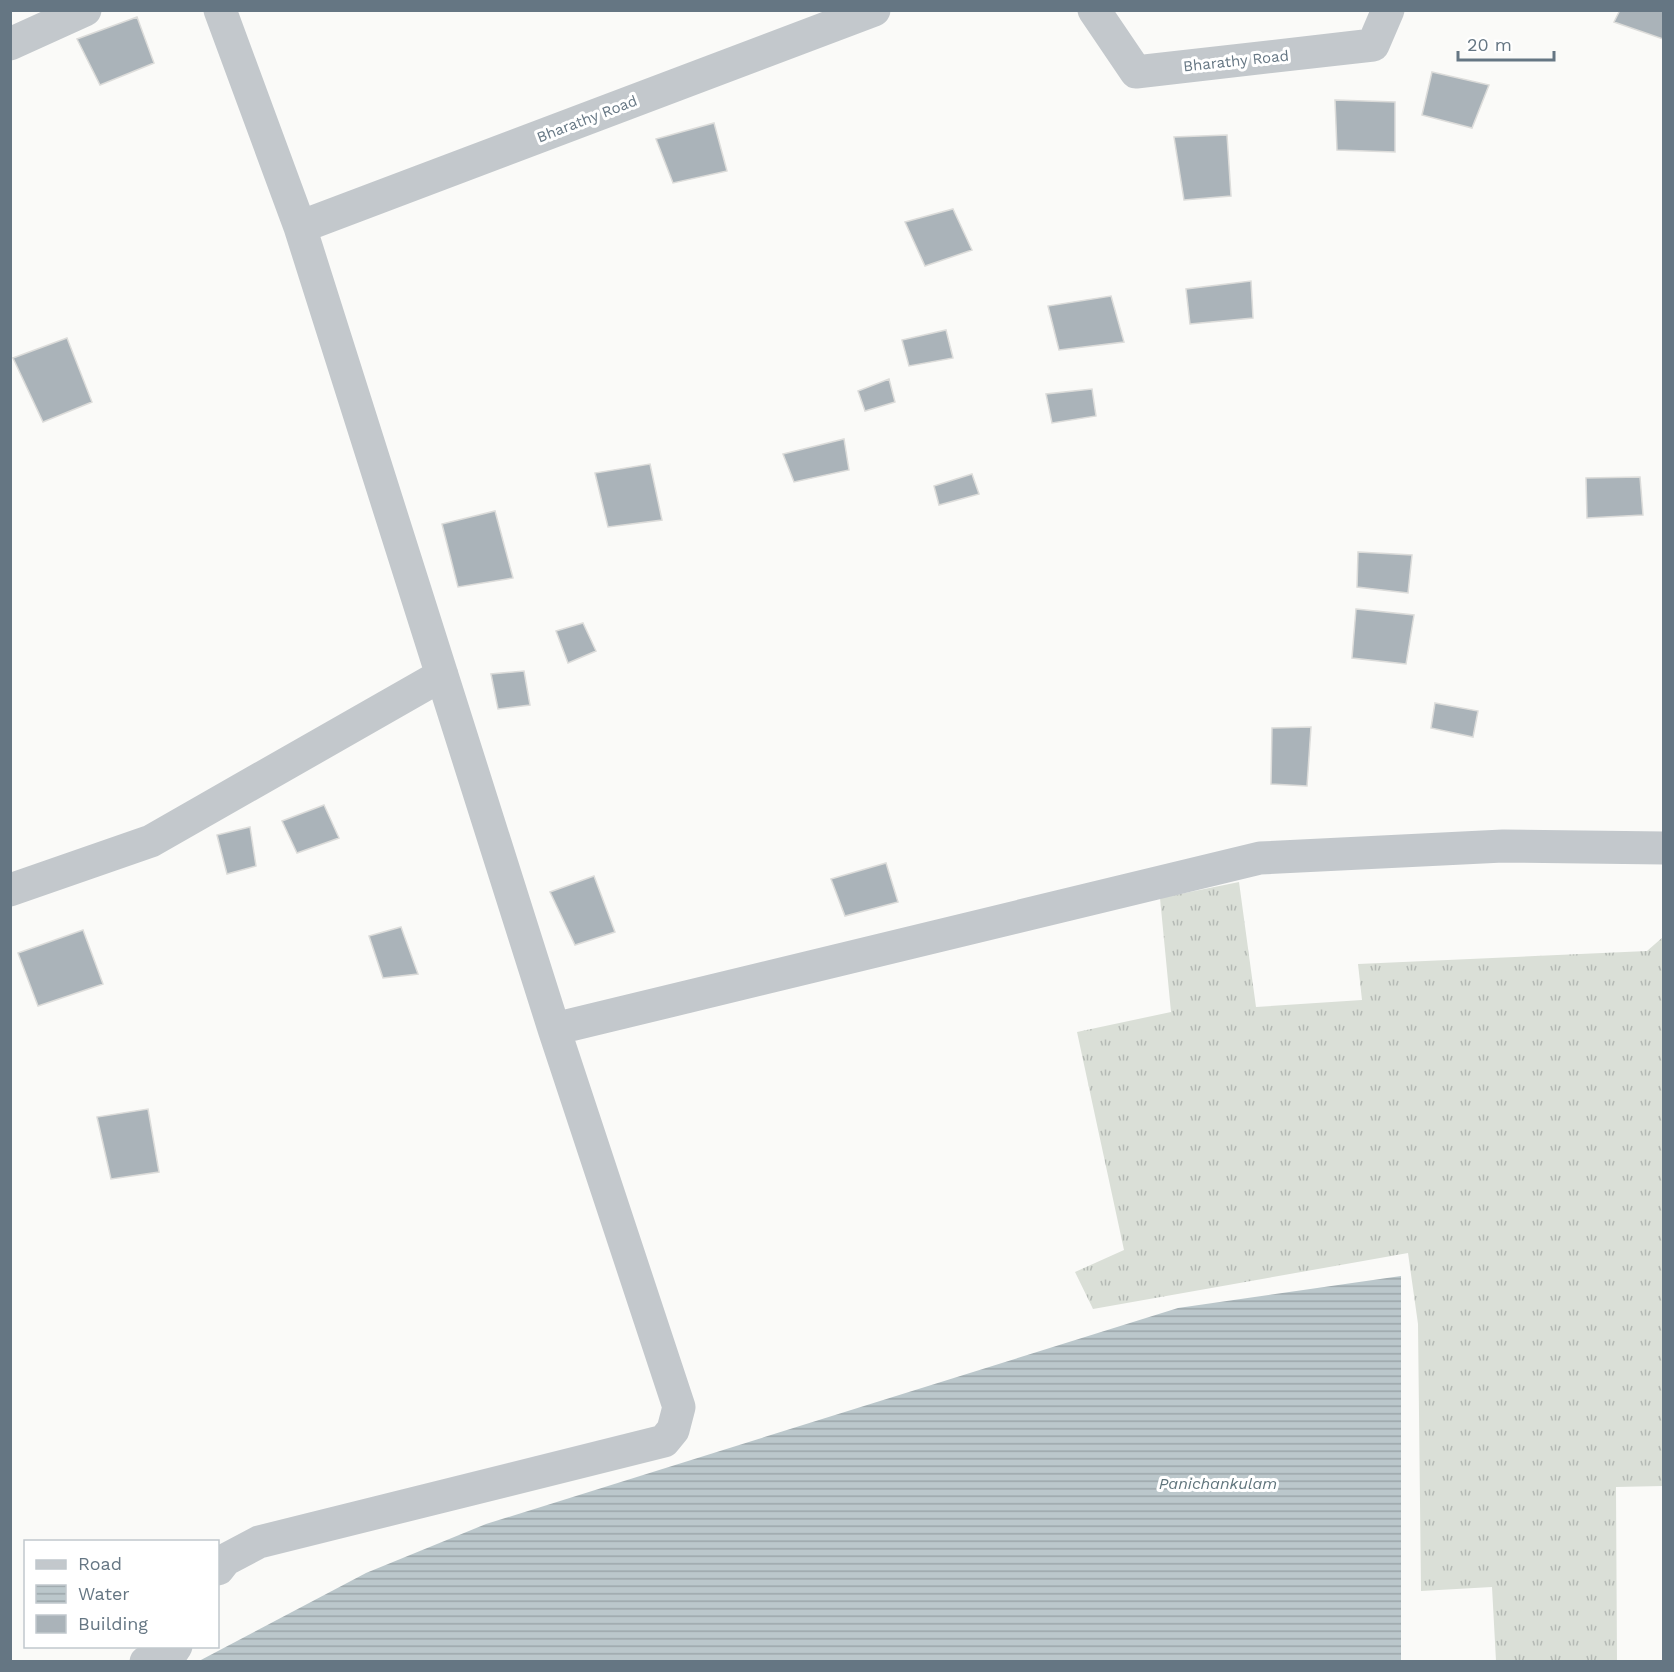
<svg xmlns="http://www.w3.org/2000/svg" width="1674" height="1672" viewBox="0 0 1674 1672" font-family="'Work Sans',sans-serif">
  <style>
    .grass { fill: url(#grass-tufts) }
    .water { fill: url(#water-rules) }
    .building { fill: #aab3b9; stroke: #dcdcda; stroke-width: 1.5 }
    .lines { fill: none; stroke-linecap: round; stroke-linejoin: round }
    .street { stroke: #c3c8cc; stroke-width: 33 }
    .labels { text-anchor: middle; stroke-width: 6; stroke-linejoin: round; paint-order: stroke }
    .street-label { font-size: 15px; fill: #657683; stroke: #fff }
    .water-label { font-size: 16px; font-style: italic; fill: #60757c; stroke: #fff }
  </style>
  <defs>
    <pattern id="grass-tufts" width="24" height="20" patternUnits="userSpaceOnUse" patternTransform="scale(1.5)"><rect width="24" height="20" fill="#dadfd7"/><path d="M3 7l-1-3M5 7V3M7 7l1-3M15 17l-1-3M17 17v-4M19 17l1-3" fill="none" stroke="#b4b9b4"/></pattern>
    <pattern id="water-rules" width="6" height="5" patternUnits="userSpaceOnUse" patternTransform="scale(1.5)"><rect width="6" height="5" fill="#bbc7cb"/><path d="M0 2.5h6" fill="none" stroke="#9ca6aa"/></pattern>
  </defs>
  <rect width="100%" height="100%" fill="#fafaf8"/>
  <!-- grass -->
  <path class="grass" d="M 1239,882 L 1256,1007 L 1362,1000 L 1358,964 L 1647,951 L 1663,937 L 1663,1486 L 1616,1487 L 1617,1661 L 1496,1661 L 1492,1587 L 1421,1591 L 1418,1324 L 1408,1253 L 1093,1309 L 1075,1272 L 1124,1250 L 1077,1032 L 1171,1012 L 1160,898 Z"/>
  <!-- water -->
  <path class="water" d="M 1401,1276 L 1401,1661 L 199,1661 L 366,1573 L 486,1524 L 1178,1308 Z"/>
  <!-- building -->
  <path class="building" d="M 1620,10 L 1664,10 L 1663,39 L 1614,22 Z
    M 137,17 L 154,63 L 100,85 L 77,39 Z
    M 1432,72 L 1489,85 L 1472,128 L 1422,115 Z
    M 1335,100 L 1395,102 L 1395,152 L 1337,150 Z
    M 714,123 L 727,171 L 673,183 L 656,139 Z
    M 1227,135 L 1231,196 L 1184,200 L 1174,137 Z
    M 953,209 L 972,250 L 925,266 L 905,222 Z
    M 1251,281 L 1253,318 L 1190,324 L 1186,289 Z
    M 1111,296 L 1124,342 L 1059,350 L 1048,306 Z
    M 946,330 L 953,358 L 909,366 L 902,340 Z
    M 67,338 L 92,402 L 43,422 L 13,358 Z
    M 889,379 L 895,402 L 865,411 L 858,391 Z
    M 1092,389 L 1096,416 L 1052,423 L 1046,394 Z
    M 844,439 L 849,470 L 794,482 L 783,454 Z
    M 650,464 L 662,520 L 608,527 L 595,473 Z
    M 972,474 L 979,494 L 939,505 L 934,486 Z
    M 1640,477 L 1643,515 L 1587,518 L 1586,478 Z
    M 495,511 L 513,578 L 458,587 L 442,524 Z
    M 1358,552 L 1412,555 L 1408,593 L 1357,587 Z
    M 1356,609 L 1414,615 L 1406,664 L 1352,658 Z
    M 583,623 L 596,651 L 568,663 L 556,631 Z
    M 524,671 L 530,705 L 498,709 L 491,674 Z
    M 1435,703 L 1478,711 L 1473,737 L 1431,728 Z
    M 1311,727 L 1307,786 L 1271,784 L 1272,728 Z
    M 324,805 L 339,838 L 297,853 L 282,821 Z
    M 250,827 L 256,866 L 227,874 L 217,835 Z
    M 886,863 L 898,902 L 845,916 L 831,879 Z
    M 594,876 L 615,932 L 575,945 L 550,892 Z
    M 401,927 L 418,974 L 383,978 L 369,936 Z
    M 83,930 L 103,984 L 38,1006 L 18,953 Z
    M 148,1109 L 159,1172 L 111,1179 L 97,1117 Z"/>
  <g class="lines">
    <!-- street -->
    <path class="street" d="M 220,10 L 300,227 L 554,1029 L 1260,858 L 1503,846 L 1664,848
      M 1094,10 L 1136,72 L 1373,45 L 1388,10
      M 10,44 L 85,10
      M 300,227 L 874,10
      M 10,890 L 151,841 L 442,675
      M 218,1569 L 225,1560 L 259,1542 L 664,1441 L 673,1430 L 679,1407 L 554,1029
      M 146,1662 L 170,1655 L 176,1646"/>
  </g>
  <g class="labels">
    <!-- street labels -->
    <g class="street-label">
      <text transform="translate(1236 61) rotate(-6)" y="5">Bharathy Road</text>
      <text transform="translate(587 119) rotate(-21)" y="5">Bharathy Road</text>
    </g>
    <!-- water labels -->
    <g class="water-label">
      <text x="1218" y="1489">Panichankulam</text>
    </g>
  </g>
  <!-- border -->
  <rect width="1674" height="1672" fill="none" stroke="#657683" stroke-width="24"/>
  <!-- legend -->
  <rect x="24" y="1540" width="195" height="108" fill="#ffffff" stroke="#c1c8cd" stroke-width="1.5"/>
  <rect x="36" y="1560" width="30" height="9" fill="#c3c8cc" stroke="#c1c8cd" stroke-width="1.5"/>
  <text x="78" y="1570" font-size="18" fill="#657683">Road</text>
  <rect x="36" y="1585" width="30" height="18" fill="url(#water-rules)" stroke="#c1c8cd" stroke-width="1.5"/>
  <text x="78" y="1600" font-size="18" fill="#657683">Water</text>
  <rect x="36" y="1615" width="30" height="18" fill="#aab3b9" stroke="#c1c8cd" stroke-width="1.5"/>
  <text x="78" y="1630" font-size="18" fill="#657683">Building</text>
  <!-- scale -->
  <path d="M1458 51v9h96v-9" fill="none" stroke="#657683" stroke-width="3"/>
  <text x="1467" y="51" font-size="18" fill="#657683" stroke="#ffffff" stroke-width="4.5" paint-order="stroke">20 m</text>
</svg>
